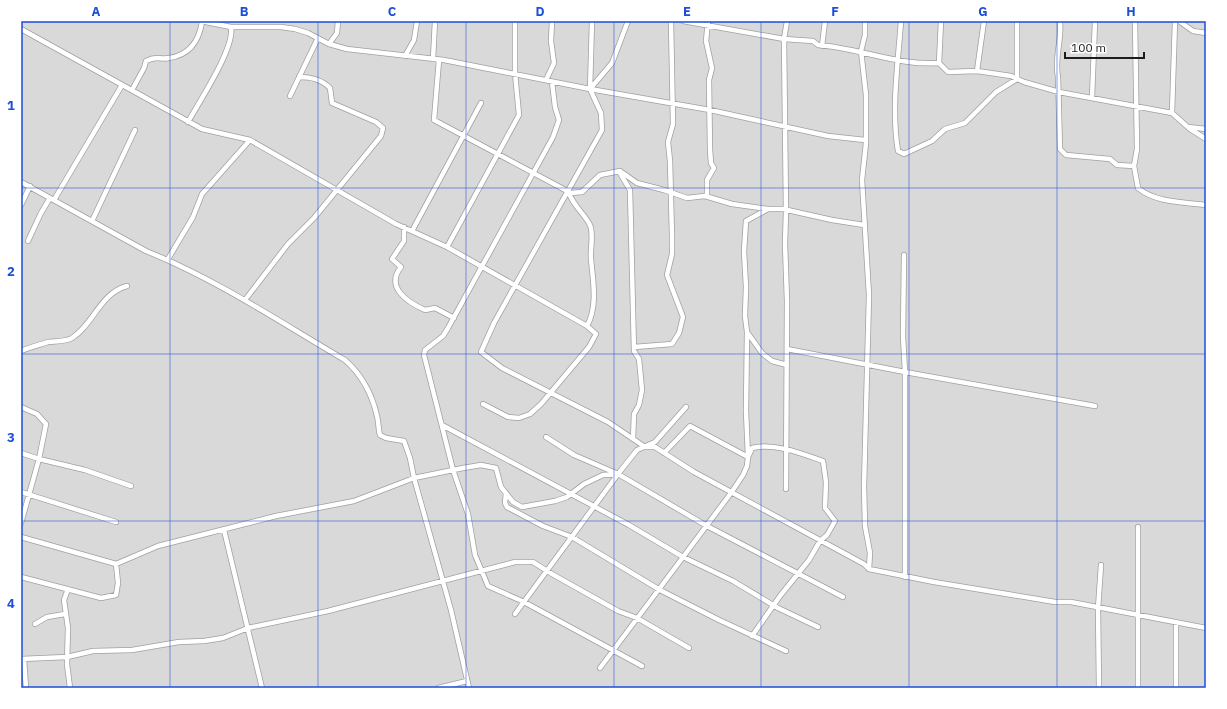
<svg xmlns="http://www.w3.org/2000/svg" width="1227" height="709" viewBox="0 0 1227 709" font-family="'IBM Plex Sans',sans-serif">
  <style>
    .residential { fill: #dad9d9 }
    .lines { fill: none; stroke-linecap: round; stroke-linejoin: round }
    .street-casing { stroke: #a0a0a0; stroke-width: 6 }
    .street { stroke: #fff; stroke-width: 4.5 }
    .grid { fill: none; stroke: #1d4ed8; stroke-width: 1; stroke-opacity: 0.55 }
    .neatline { fill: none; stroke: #1d4ed8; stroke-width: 1.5 }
    .grid-label { font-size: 13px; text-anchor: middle; font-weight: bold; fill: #1d4ed8 }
  </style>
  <rect width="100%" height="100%" fill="#ece9e2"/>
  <!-- residential -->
  <path class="residential" d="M 21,21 L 1206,21 L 1206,688 L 21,688 Z"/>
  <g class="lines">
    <!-- street casing -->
    <g class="street-casing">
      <path id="street" d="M 201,21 L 231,27 L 281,27 L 295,29 L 308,33 L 329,44 L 347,49 L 444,60 L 590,89 L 710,110 L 828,136 L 865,140
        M 592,21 L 590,89 L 601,113 L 602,130 L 494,323 L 481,352 L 502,368 L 608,422 L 645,447 L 655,447 L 694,472 L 864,564 L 869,569 L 934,582 L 1055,602 L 1071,602 L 1206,628
        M 683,21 L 784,39 L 813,41 L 818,45 C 859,48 898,66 939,63 L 948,72 L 977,71 L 1011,76 L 1024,82 L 1059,92 L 1172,113
        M 865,21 L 865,35 L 861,51 L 866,95 L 866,143 L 862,180 L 869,295 L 864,487 L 865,526 L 870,553 L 869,569
        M 901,21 C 898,64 891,109 898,151 L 904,154 L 932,141 L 945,129 L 965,123 L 996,92 L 1017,79 L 1017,21
        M 1060,21 C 1062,40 1054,59 1058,77 L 1060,149 L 1066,155 L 1110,159 L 1117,165 L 1134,166
        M 1135,21 L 1137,149 L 1134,166 L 1138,188 C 1156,203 1184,202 1206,205
        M 1175,21 L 1172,113 L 1190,129 L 1206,139
        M 1179,21 L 1193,31 L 1206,33
        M 21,29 L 202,129 L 250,140 L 396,224 L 447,247 L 587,326 L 596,334 L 589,347 L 541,404 L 530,414 L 519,418 L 508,417 L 483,404
        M 329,44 L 337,33 L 338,21
        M 822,46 L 825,21
        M 405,56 L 414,40 L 417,21
        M 433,59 L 435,21
        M 439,60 L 434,120 L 571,193 L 582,192 L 600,175 L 620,171 L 637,183 L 664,190 L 687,198 L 705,196 L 732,204 L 768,209 L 783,209 L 832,220 L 864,225
        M 939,63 L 941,21
        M 977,71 L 984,21
        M 546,80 L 554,63 L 551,41 L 552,21
        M 552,82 L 555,107 L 559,120 L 553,137 L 448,328 L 443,336 L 425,350 L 424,355 L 453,470 L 468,514 L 475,555 L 488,586 L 524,602 L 642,666
        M 590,89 L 612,63 L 628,21
        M 132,90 L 144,68 L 146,61 C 158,55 159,60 169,58 C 190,55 199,41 202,22
        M 290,96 L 318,38
        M 1092,98 L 1095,21
        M 188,122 C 199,102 235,48 231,27
        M 1188,127 L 1206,129
        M 620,173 L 630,190 L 634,351 L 639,359 L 642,390 L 639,405 L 634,414 L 633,439
        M 21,182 L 146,251 C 216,279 280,322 345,360 C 362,375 372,394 377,416 C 379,423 378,429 380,435 L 386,438 L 404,441 L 410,458 L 414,478 L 451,610 L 469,688
        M 568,191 C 573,206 584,213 590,225 C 594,235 590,248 591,259 C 593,281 598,306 587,326
        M 707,196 L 707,180 L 714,168 L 711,163 L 710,150 L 709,80 L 712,68 L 706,41 L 708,21
        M 54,200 L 122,85
        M 21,205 L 30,186
        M 768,209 L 746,221 L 744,251 L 746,287 L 745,316 L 747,332 L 762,353 L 772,361 L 787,365
        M 92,221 L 135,130
        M 404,227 L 404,241 L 392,259 L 401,267 C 385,287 407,302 425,310 L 435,308 L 454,318
        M 412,231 L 481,103
        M 28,241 L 41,213 L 50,198
        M 447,247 L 519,115 L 515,73 L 515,21
        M 168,259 L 193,217 L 202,194 L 250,140
        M 245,300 L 288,244 L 314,218 L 381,136 L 383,128 L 376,122 L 332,103 L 330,88 C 321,79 311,77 299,77
        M 747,332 L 746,411 L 748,457 L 752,448 C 773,442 803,454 823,461 L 826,482 L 825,508 L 835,521 L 827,535 L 820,541 L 809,560 L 780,596 L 752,636
        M 634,347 L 672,344 L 679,333 L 683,317 L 667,275 L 672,254 L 672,236 L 670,161 L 668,142 L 673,124 L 671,21
        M 787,349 L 905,372 L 903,336 L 904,255
        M 21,351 C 30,347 39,345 48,342 C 55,341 65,342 72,338 C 94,324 100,293 127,286
        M 21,407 L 37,414 L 46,424 L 39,459 L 21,453
        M 442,425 L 629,525 L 683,557 L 733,581 L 778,608 L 818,627
        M 546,437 L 574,455 L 618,474 L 707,526 L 843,597
        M 786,489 L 787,301 L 785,244 L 786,211 L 784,39 L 787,21
        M 21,492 L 116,522
        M 506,493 L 505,503 L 507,507 L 543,526 L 572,537 L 660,590 L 719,620 L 786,651
        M 21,523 L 39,459 L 85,470 L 131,486
        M 1138,527 L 1138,688
        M 224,530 L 262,688
        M 21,537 L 116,564 L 158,546 L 276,516 L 354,501 L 414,478 L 463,468 L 481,465 L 496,468 L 501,487 L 513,502 L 522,507 L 555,501 L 567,497 L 584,484 L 603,475 L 618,474 L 637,450 L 655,442 L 686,407
        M 21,577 L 101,598 L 116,595 L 118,583 L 116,564
        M 905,577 L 905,372 L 1095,406
        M 68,589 L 64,600 L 68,628 L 67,664 L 70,688
        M 515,614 L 618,474
        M 1176,622 L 1176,688
        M 35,624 L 47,617 L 65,614
        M 21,659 L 67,657 L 93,651 L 132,650 L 179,642 L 204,641 L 223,638 L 248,628 L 328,611 L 515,562 L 533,562 L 552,574 L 618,611 L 637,618 L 689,648
        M 24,659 L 26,688
        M 600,668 L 731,493 L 743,475 L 747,466 L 748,457 L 690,426 L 664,453
        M 438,688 L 467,681
        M 1099,688 L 1098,609 L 1101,565"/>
    </g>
    <!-- street -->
    <use href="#street" class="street"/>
  </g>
  <!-- grid -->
  <path class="grid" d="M 170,21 L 170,688M 318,21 L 318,688M 466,21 L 466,688M 614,21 L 614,688M 761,21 L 761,688M 909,21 L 909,688M 1057,21 L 1057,688M 21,188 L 1206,188M 21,354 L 1206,354M 21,521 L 1206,521"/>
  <!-- border -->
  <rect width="1227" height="709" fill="none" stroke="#ffffff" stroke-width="44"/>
  <!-- scale -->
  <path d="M1065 52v6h79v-6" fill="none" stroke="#1c1c1c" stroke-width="2"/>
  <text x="1071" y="52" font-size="12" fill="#1c1c1c" stroke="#ffffff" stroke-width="3" paint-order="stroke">100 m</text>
  <rect x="22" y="22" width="1183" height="665" class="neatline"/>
  <g class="grid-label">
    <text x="96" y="16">A</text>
    <text x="244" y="16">B</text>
    <text x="392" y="16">C</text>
    <text x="540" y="16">D</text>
    <text x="687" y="16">E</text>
    <text x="835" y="16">F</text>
    <text x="983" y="16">G</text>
    <text x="1131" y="16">H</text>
    <text x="11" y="110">1</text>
    <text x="11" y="276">2</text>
    <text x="11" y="442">3</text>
    <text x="11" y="608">4</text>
  </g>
</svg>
